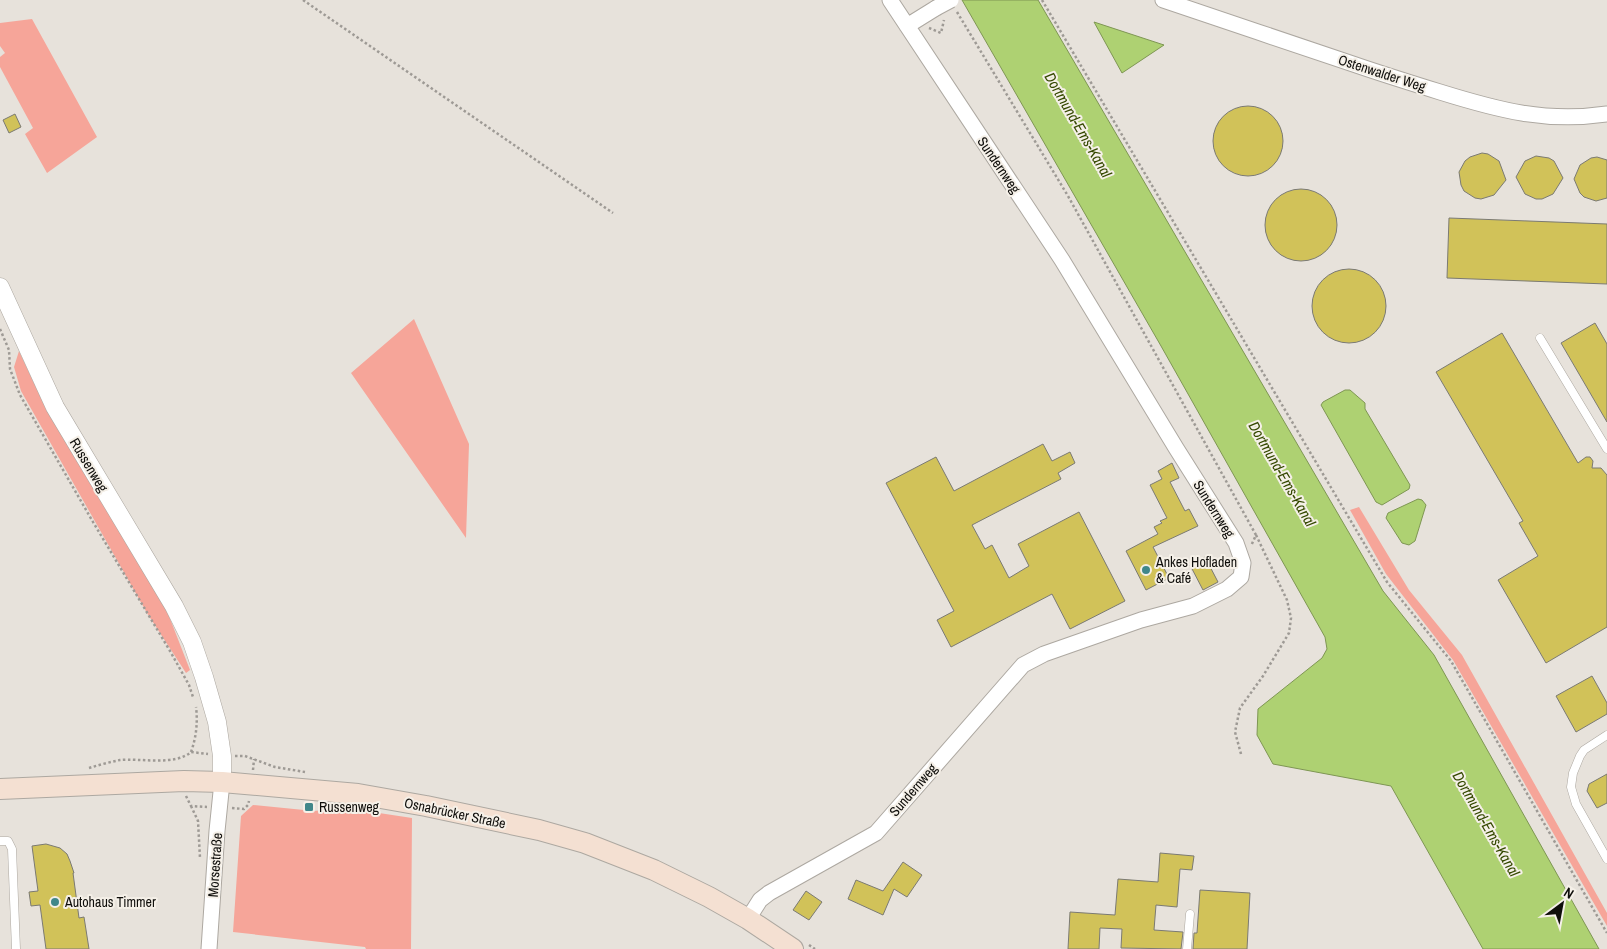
<svg xmlns="http://www.w3.org/2000/svg" width="1607" height="949" viewBox="0 0 1607 949" font-family="'Archivo Narrow',sans-serif">
  <style>
    .green { fill: #f6a599 }
    .water { fill: #aed172; stroke: #7e9653 }
    .building { fill: #d1c259; stroke: #7b7a73 }
    .lines { fill: none; stroke-linecap: round; stroke-linejoin: round }
    .service-casing { stroke: #ada8a1; stroke-width: 9 }
    .minor-casing { stroke: #ada8a1; stroke-width: 17 }
    .tertiary-casing { stroke: #ada8a1; stroke-width: 19 }
    .secondary-casing { stroke: #ada8a1; stroke-width: 22 }
    .path { stroke: #9e9a95; stroke-width: 2.5; stroke-dasharray: 2.5 2.5; stroke-linecap: butt }
    .service { stroke: #fff; stroke-width: 8 }
    .minor { stroke: #fff; stroke-width: 15 }
    .tertiary { stroke: #fff; stroke-width: 18 }
    .secondary { stroke: #f4e0d2; stroke-width: 20 }
    .minor-bridge-casing { stroke: #ada8a1; stroke-width: 17; stroke-linecap: butt }
    .minor-bridge { stroke: #fff; stroke-width: 15 }
    .poi-dot { fill: #3f878a; stroke: #f5f0e8; stroke-width: 2 }
    .labels { text-anchor: middle; stroke-width: 4; stroke-linejoin: round; paint-order: stroke }
    .street-label { font-size: 14px; fill: #0f0e0b; stroke: #f5f0e8 }
    .poi-label { font-size: 14px; fill: #0f0e0b; stroke: #f5f0e8; text-anchor: start }
    .water-label { font-size: 15px; font-style: italic; fill: #354900; stroke: #f5f0e8 }
  </style>
  <rect width="100%" height="100%" fill="#e7e2db"/>
  <!-- green -->
  <path class="green" d="M 32,19 L 97,137 L 47,173 L 25,134 L 33,128 L 0,67 L 0,57 L 5,53 L 0,46 L 0,23 Z
    M 414,319 L 469,444 L 466,538 L 351,373 Z
    M 19,351 L 47,411 L 167,611 L 190,670 L 186,673 L 147,613 L 21,391 L 14,367 Z
    M 1359,507 L 1409,590 L 1462,655 L 1607,913 L 1607,926 L 1453,660 L 1386,574 L 1350,510 Z
    M 253,805 L 314,811 L 346,808 L 412,818 L 411,949 L 366,949 L 365,947 L 233,932 L 241,816 Z"/>
  <!-- water -->
  <path class="water" d="M 962,0 L 1038,0 L 1383,591 L 1434,655 L 1599,949 L 1483,949 L 1391,786 L 1273,764 L 1257,735 L 1258,709 L 1322,658 L 1327,649 L 1325,637 L 1161,346 Z
    M 1094,22 L 1164,45 L 1122,73 Z
    M 1345,390 L 1350,390 L 1365,403 L 1365,409 L 1410,485 L 1409,489 L 1382,505 L 1376,502 L 1321,405 L 1323,402 Z
    M 1418,499 L 1422,500 L 1426,505 L 1415,541 L 1409,545 L 1402,543 L 1386,518 L 1388,513 Z"/>
  <!-- building -->
  <path class="building" d="M1213 141a35 35 0 1 1 70 0a35 35 0 1 1-70 0Z
    M 15,114 L 21,127 L 9,133 L 3,120 Z
    M 1482,153 L 1488,154 L 1499,161 L 1506,180 L 1494,195 L 1481,199 L 1475,198 L 1464,191 L 1461,185 L 1459,172 L 1465,161 L 1470,157 Z
    M 1536,156 L 1549,158 L 1554,161 L 1563,178 L 1553,194 L 1542,199 L 1536,199 L 1525,194 L 1516,177 L 1525,161 Z
    M 1597,157 L 1607,160 L 1607,198 L 1596,201 L 1584,197 L 1580,193 L 1574,179 L 1580,165 L 1591,158 Z
    M1265 225a36 36 0 1 1 72 0a36 36 0 1 1-72 0Z
    M 1449,218 L 1607,224 L 1607,284 L 1447,278 Z
    M1312 306a37 37 0 1 1 74 0a37 37 0 1 1-74 0Z
    M 1595,323 L 1607,344 L 1607,422 L 1561,343 Z
    M 1502,333 L 1578,463 L 1586,457 L 1590,457 L 1593,461 L 1592,468 L 1601,468 L 1607,475 L 1607,627 L 1546,663 L 1498,580 L 1538,556 L 1519,523 L 1523,521 L 1436,372 Z
    M 1043,444 L 1052,461 L 1070,452 L 1075,463 L 1058,473 L 1061,479 L 972,525 L 985,549 L 992,545 L 1009,578 L 1029,566 L 1018,544 L 1079,512 L 1125,601 L 1070,629 L 1052,594 L 951,647 L 937,620 L 954,611 L 886,483 L 936,457 L 954,491 Z
    M 1172,463 L 1179,478 L 1170,482 L 1185,511 L 1189,509 L 1198,526 L 1153,547 L 1169,578 L 1146,590 L 1126,551 L 1158,534 L 1154,527 L 1162,523 L 1160,521 L 1167,518 L 1150,485 L 1162,479 L 1158,471 Z
    M 1205,557 L 1218,582 L 1203,590 L 1190,565 Z
    M 1592,676 L 1607,703 L 1607,714 L 1576,732 L 1556,696 Z
    M 1607,774 L 1607,803 L 1597,808 L 1587,791 L 1589,784 Z
    M 46,844 L 60,848 L 67,854 L 70,861 L 74,873 L 73,873 L 79,918 L 84,917 L 89,949 L 46,949 L 40,905 L 31,906 L 29,892 L 38,891 L 32,846 Z
    M 1160,853 L 1194,856 L 1192,870 L 1180,869 L 1177,907 L 1156,905 L 1154,930 L 1183,932 L 1181,949 L 1121,948 L 1122,929 L 1100,928 L 1099,949 L 1068,949 L 1070,912 L 1115,915 L 1118,879 L 1158,882 Z
    M 903,862 L 922,875 L 907,897 L 894,889 L 883,915 L 848,899 L 856,880 L 883,891 Z
    M 1200,890 L 1250,893 L 1247,949 L 1193,949 L 1194,933 L 1197,933 Z
    M 806,891 L 822,902 L 809,920 L 793,910 Z"/>
  <g class="lines">
    <!-- service casing -->
    <g class="service-casing">
      <path id="service" d="M 1540,338 L 1607,449
        M 1607,735 L 1584,750 L 1580,756 L 1573,773 L 1571,787 L 1576,804 L 1607,859
        M 0,841 L 8,841 L 12,849 L 16,949
        M 1187,949 L 1190,914"/>
    </g>
    <!-- minor casing -->
    <g class="minor-casing">
      <path id="minor" d="M 1163,0 C 1226,21 1290,43 1353,64 C 1382,74 1411,83 1440,92 C 1498,110 1546,123 1607,114
        M 907,26 L 936,8
        M 748,919 L 760,900 L 769,893 L 876,833 L 1023,665 L 1044,654 L 1141,620 L 1193,606 L 1227,589 L 1241,577 L 1243,563 L 1236,543 L 1176,448 L 1062,260 L 890,0
        M 209,949 L 217,831 L 222,782"/>
    </g>
    <!-- tertiary casing -->
    <g class="tertiary-casing">
      <path id="tertiary" d="M 0,287 L 55,407 L 174,606 L 192,642 L 204,677 L 217,722 L 222,756 L 222,782"/>
    </g>
    <!-- secondary casing -->
    <g class="secondary-casing">
      <path id="secondary" d="M 0,789 L 184,781 L 222,782 L 358,794 L 426,806 L 539,830 L 585,843 L 654,870 L 709,897 L 748,919 L 793,949"/>
    </g>
    <!-- path -->
    <path class="path" d="M 303,0 L 613,213
      M 1042,0 L 1387,582 L 1451,661 L 1607,933
      M 957,12 L 1068,196 L 1256,535 L 1251,546
      M 929,28 L 941,33 L 944,20
      M 0,329 L 9,350 L 10,369 L 20,395 L 93,522 L 170,651 L 189,685 L 193,697
      M 191,752 C 196,738 198,723 196,707
      M 1241,754 L 1235,732 L 1240,708 L 1263,676 L 1289,633 L 1291,618 L 1287,600 L 1256,535
      M 235,756 L 245,756 L 275,767 L 305,772
      M 89,768 C 99,765 110,762 120,760 C 140,758 175,766 191,752 L 208,754
      M 253,770 L 254,759
      M 186,796 L 191,806 L 207,807
      M 191,806 L 198,821 L 200,858
      M 232,808 L 244,809 L 248,805 L 249,801
      M 809,945 L 815,949"/>
    <!-- service -->
    <use href="#service" class="service"/>
    <!-- minor -->
    <use href="#minor" class="minor"/>
    <!-- tertiary -->
    <use href="#tertiary" class="tertiary"/>
    <!-- secondary -->
    <use href="#secondary" class="secondary"/>
    <!-- minor-bridge casing -->
    <g class="minor-bridge-casing">
      <path id="minor-bridge" d="M 936,8 L 951,0"/>
    </g>
    <!-- minor-bridge -->
    <use href="#minor-bridge" class="minor-bridge"/>
  </g>
  <!-- markers -->
  <g class="poi-dot">
    <circle cx="1146" cy="570" r="5"/>
    <rect x="304" y="802" width="10" height="10" rx="2.5"/>
    <circle cx="55" cy="902" r="5"/>
  </g>
  <g class="labels">
    <!-- street labels -->
    <g class="street-label">
      <text transform="translate(1382 73) rotate(18)" y="5">Ostenwalder Weg</text>
      <text transform="translate(999 165) rotate(56)" y="5">Sundernweg</text>
      <text transform="translate(89 465) rotate(59)" y="5">Russenweg</text>
      <text transform="translate(1214 509) rotate(58)" y="5">Sundernweg</text>
      <text transform="translate(913 790) rotate(-49)" y="5">Sundernweg</text>
      <text transform="translate(455 813) rotate(12)" y="5">Osnabrücker Straße</text>
      <text transform="translate(215 865) rotate(-86)" y="5">Morsestraße</text>
    </g>
    <!-- poi labels -->
    <g class="poi-label">
      <text x="1156" y="567">Ankes Hofladen<tspan x="1156" dy="16">&amp; Café</tspan></text>
      <text x="319" y="812">Russenweg</text>
      <text x="65" y="907">Autohaus Timmer</text>
    </g>
    <!-- water labels -->
    <g class="water-label">
      <text transform="translate(1078 125) rotate(60)" y="5">Dortmund-Ems-Kanal</text>
      <text transform="translate(1282 474) rotate(60)" y="5">Dortmund-Ems-Kanal</text>
      <text transform="translate(1486 824) rotate(60)" y="5">Dortmund-Ems-Kanal</text>
    </g>
  </g>
  <!-- north arrow -->
  <g transform="translate(1562 904) rotate(32)" stroke="#f5f0e8" stroke-width="4" paint-order="stroke">
  <path d="M0-4L9 19L0 12L-9 19Z" fill="#0f0e0b"/>
  <text y="-8" font-size="14" font-weight="bold" text-anchor="middle" fill="#0f0e0b">N</text>
  </g>
</svg>
